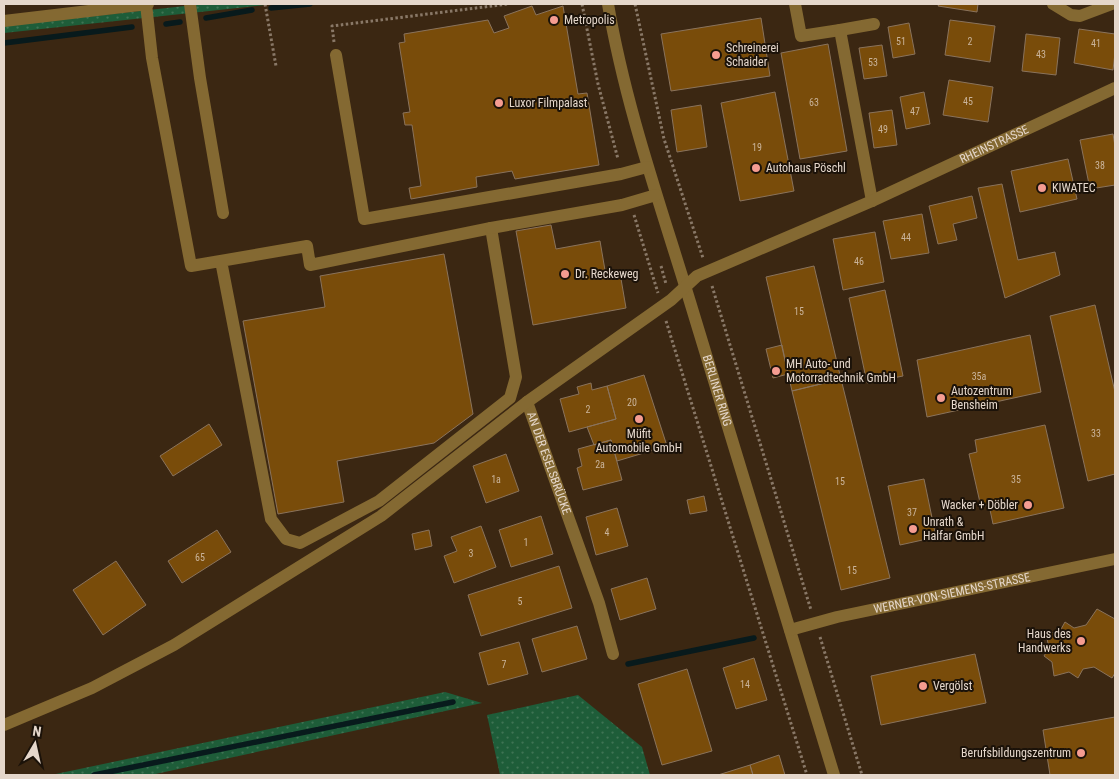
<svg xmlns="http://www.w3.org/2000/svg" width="1119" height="779" viewBox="0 0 1119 779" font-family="'Roboto Condensed',sans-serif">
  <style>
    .green { fill: url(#green-dots) }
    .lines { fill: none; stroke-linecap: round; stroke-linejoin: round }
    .stream { stroke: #081a1c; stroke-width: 5.5 }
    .building { fill: #794c0a; stroke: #8a735c }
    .path { stroke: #897867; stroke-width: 3; stroke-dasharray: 2.5 2.5; stroke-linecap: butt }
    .minor { stroke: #846932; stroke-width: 12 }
    .poi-dot { fill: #f59c91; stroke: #1b1209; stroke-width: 2 }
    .labels { text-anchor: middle; stroke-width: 4; stroke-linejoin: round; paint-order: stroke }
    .number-label { font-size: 10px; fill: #cab49b }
    .poi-label { font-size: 12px; fill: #e5d7cb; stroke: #1b1209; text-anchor: start }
    .street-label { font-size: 12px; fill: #e5d7cb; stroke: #1b1209 }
  </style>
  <defs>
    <pattern id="green-dots" width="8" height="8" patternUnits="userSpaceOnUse" patternTransform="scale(1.25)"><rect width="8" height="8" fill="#1e5d39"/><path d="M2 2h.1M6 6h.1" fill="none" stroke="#3f7454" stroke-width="1.8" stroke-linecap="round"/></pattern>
  </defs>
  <rect width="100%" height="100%" fill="#3b2712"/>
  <!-- green -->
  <path class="green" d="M 203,4 L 274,4 L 4,33 L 4,26 Z
    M 445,692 L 482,703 L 151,775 L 51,775 Z
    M 578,695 L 642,747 L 650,775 L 500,775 L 487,715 Z"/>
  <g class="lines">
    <!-- stream -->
    <path class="stream" d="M 271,8 L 310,4
      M 206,18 L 252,10
      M 166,24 L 180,22
      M 4,43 L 132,27
      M 628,664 L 754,638
      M 94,775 L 453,702"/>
  </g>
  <!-- building -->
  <path class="building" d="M 939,4 L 978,4 L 977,12 L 938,6 Z
    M 532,6 L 536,15 L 563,6 L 578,94 L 587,93 L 599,165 L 515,179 L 512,171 L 476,177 L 477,187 L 411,199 L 409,188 L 421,186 L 412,125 L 405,125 L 403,113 L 410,112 L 399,43 L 405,42 L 404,34 L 488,20 L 494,33 L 509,28 L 504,16 Z
    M 761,18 L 770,76 L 671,91 L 661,34 Z
    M 950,20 L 995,26 L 990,62 L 945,55 Z
    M 909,23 L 915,54 L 893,58 L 888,27 Z
    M 1079,29 L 1115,34 L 1115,53 L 1113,70 L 1074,63 Z
    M 1026,34 L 1060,38 L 1056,75 L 1022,71 Z
    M 828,44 L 847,151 L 800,159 L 781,53 Z
    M 882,45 L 887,76 L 864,79 L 859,48 Z
    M 949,80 L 993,87 L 988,122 L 943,115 Z
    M 775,92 L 794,191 L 740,201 L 721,103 Z
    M 924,92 L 930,124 L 906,129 L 900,97 Z
    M 701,105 L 707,147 L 677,152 L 671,110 Z
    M 892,110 L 897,145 L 874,148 L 869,113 Z
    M 1113,134 L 1115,146 L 1115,185 L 1090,189 L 1080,140 Z
    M 1068,159 L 1077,199 L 1020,212 L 1011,171 Z
    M 1002,184 L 1018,260 L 1055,252 L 1060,275 L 1005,298 L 978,188 Z
    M 972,196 L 977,218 L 953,224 L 957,240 L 938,244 L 929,206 Z
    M 922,214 L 929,253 L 891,259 L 883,221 Z
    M 551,225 L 556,249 L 600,241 L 606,276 L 620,273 L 626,308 L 533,325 L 516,231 Z
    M 875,232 L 884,282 L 843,290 L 833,239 Z
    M 444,254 L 473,414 L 434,443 L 337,461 L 344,502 L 278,514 L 243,321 L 325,307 L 320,276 Z
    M 814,266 L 841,379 L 792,391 L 766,277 Z
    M 885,290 L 903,376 L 867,383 L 849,298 Z
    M 1095,305 L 1115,392 L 1115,474 L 1088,481 L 1050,316 Z
    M 1030,335 L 1041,392 L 927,417 L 917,360 Z
    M 782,345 L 788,374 L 773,378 L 766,349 Z
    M 644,375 L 667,446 L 617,461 L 611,440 L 594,445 L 587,427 L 616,419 L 607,386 Z
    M 841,379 L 890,578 L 841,590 L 792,391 Z
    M 591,383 L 592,390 L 607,386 L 616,419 L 569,432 L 560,399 L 579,394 L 577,387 Z
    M 209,424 L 222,445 L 173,476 L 160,456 Z
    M 1045,425 L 1064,508 L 993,524 L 989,505 L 981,507 L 969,454 L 977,452 L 975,440 Z
    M 611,440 L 622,480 L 583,490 L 577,468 L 582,466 L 578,449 Z
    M 506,454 L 519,491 L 486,503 L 473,466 Z
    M 924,479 L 936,537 L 900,545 L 888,486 Z
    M 704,496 L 707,511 L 690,514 L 687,500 Z
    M 617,508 L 628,546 L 596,555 L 586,517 Z
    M 541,516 L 553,554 L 511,567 L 499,530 Z
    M 481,526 L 496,567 L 454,583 L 444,556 L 457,551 L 451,537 Z
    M 217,530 L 231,552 L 182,583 L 168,561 Z
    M 429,530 L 432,546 L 415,550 L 412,534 Z
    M 116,561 L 146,605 L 103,635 L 73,590 Z
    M 559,566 L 572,608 L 481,636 L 468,595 Z
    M 647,578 L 656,609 L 620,620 L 611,589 Z
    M 1097,609 L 1115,619 L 1115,673 L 1112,678 L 1094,667 L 1083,669 L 1078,678 L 1069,672 L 1054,676 L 1052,662 L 1044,656 L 1049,648 L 1046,634 L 1060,631 L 1065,622 L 1074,628 L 1086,625 Z
    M 577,626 L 587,659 L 542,672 L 532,639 Z
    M 519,642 L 528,674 L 488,685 L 479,653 Z
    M 975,654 L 986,703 L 881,725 L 871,676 Z
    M 754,658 L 767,700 L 736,709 L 723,668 Z
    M 687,669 L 712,751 L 662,765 L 638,684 Z
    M 1115,717 L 1115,775 L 1050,775 L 1043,730 Z
    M 779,755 L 785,775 L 753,775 L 750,765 Z
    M 750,765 L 753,775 L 718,775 Z"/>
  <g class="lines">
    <!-- path -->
    <path class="path" d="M 265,4 L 276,66
      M 582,4 L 598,84 L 618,159
      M 635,4 L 664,139 L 703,258
      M 334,42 L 332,26 L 508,4
      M 634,215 L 658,293
      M 661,266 L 666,284
      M 712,286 L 811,610
      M 666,321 L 807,775
      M 820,637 L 862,775"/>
    <!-- minor -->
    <g class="minor">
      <path d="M 146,4 L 152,58 L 191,266 L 307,246 L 310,265 L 491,228 L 516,377 L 510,398 L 379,501 L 300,543 L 286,539 L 271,519 L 221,261"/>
      <path d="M 190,4 L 200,78 L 223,213"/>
      <path id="s1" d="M 608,4 C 626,110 663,212 694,315 C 741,468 787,622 834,775"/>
      <path d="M 795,4 L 801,36 L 840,30"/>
      <path d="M 1053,4 L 1071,15 L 1080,16 L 1112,4"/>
      <path d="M 4,21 L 148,4"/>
      <path d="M 336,55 L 364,219 L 621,174 L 647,167"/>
      <path d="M 872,201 L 840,30 L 874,24"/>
      <path d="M 491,228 L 622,205 L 656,195"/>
      <path id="s2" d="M 527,402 L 599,603 L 613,654"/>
      <path id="s3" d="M 790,630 L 837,617 L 1115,559"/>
      <path id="s4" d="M 4,725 L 92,688 L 174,645 L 381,516 L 527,402 L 671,300 L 697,276 L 872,201 L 1115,88"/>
    </g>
  </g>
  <!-- markers -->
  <g class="poi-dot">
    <circle cx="554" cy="20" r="5"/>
    <circle cx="716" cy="55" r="5"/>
    <circle cx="499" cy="103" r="5"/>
    <circle cx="756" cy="168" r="5"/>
    <circle cx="1042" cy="188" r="5"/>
    <circle cx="565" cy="274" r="5"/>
    <circle cx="776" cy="371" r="5"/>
    <circle cx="941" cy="398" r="5"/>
    <circle cx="639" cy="419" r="5"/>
    <circle cx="1028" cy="505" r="5"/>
    <circle cx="913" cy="529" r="5"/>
    <circle cx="1081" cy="641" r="5"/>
    <circle cx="923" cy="686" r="5"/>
    <circle cx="1081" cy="753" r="5"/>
  </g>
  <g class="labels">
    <!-- number labels -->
    <g class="number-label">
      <text x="901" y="45">51</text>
      <text x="970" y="45">2</text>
      <text x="1096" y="47">41</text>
      <text x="1041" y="58">43</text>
      <text x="873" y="66">53</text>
      <text x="968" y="105">45</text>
      <text x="814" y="106">63</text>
      <text x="915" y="115">47</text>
      <text x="883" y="133">49</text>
      <text x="757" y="151">19</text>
      <text x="1100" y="169">38</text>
      <text x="906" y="241">44</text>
      <text x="859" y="265">46</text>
      <text x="799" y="315">15</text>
      <text x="979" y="380">35a</text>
      <text x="632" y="406">20</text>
      <text x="588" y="413">2</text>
      <text x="1096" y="437">33</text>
      <text x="600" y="468">2a</text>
      <text x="496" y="483">1a</text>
      <text x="1016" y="483">35</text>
      <text x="840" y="485">15</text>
      <text x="912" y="516">37</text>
      <text x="607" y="536">4</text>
      <text x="526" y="546">1</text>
      <text x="471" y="557">3</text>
      <text x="200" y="561">65</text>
      <text x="852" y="574">15</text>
      <text x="520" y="605">5</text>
      <text x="504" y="668">7</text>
      <text x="745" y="688">14</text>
    </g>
    <!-- poi labels -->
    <g class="poi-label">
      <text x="564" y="24">Metropolis</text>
      <text x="726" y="52">Schreinerei<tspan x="726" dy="14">Schaider</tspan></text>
      <text x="509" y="107">Luxor Filmpalast</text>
      <text x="766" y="172">Autohaus Pöschl</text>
      <text x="1052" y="192">KIWATEC</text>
      <text x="575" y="278">Dr. Reckeweg</text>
      <text x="786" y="368">MH Auto- und<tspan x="786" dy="14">Motorradtechnik GmbH</tspan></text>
      <text x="951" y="395">Autozentrum<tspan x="951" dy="14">Bensheim</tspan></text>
      <text x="639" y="438" text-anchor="middle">Müfit<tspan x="639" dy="14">Automobile GmbH</tspan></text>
      <text x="1018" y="509" text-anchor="end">Wacker + Döbler</text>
      <text x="923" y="526">Unrath &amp;<tspan x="923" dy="14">Halfar GmbH</tspan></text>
      <text x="1071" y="638" text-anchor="end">Haus des<tspan x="1071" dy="14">Handwerks</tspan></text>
      <text x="933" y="690">Vergölst</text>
      <text x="1071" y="757" text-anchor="end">Berufsbildungszentrum</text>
    </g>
    <!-- street labels -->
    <g class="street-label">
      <text dy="4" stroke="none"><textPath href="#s4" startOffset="1154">RHEINSTRASSE</textPath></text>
      <text dy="4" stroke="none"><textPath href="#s1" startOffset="402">BERLINER RING</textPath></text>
      <text dy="4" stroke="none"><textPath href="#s2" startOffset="65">AN DER ESELSBRÜCKE</textPath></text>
      <text dy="4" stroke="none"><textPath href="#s3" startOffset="166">WERNER-VON-SIEMENS-STRASSE</textPath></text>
    </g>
  </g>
  <!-- border -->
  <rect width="1119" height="779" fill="none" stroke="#e5d7cb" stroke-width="10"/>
  <!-- north arrow -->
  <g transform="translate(35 744) rotate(9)" stroke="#1b1209" stroke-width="4" paint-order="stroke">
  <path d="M0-4L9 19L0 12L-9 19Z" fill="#e5d7cb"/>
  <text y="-8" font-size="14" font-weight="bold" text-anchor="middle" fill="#e5d7cb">N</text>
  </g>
</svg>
